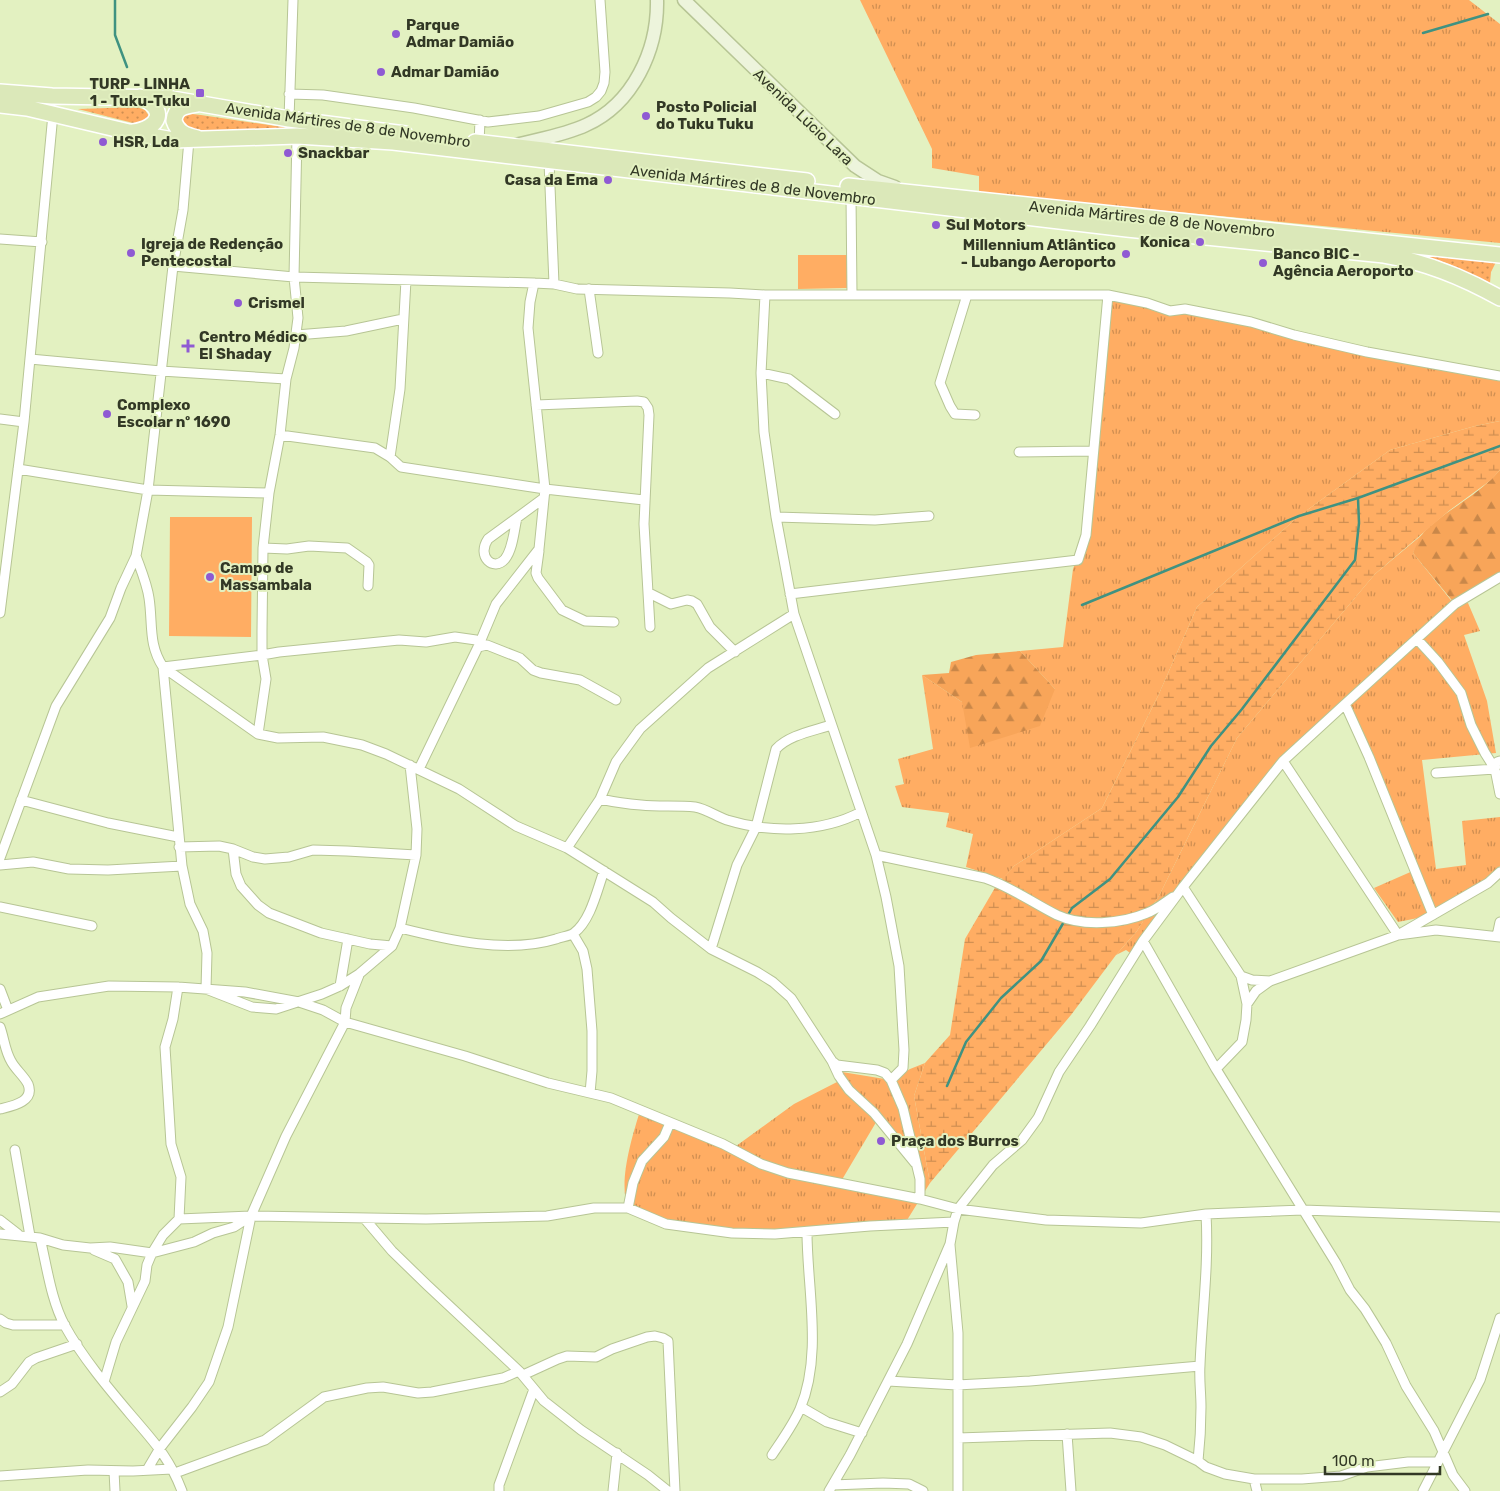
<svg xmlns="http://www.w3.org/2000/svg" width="1500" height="1491" viewBox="0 0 1500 1491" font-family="Rubik,sans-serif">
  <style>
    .grass { fill: url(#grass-tufts); fill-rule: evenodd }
    .forest { fill: url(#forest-firs) }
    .wetland { fill: url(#wetland-marsh) }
    .garden { fill: url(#garden-dots) }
    .pitch { fill: #ffad63 }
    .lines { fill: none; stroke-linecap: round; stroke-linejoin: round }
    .stream { stroke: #3f9281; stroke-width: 2.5 }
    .minor-casing { stroke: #b7c595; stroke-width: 11 }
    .secondary-casing { stroke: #b7c595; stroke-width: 15 }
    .primary-casing { stroke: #fff; stroke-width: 18 }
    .minor { stroke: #fff; stroke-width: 9 }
    .secondary { stroke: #edf4dc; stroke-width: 12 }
    .primary { stroke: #dbe8b9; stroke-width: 15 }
    .poi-dot { fill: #8f5ad3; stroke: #e3f1c1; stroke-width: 2 }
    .labels { text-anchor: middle; stroke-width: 4; stroke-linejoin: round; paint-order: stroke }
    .poi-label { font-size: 15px; font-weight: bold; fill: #323825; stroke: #e3f1c1; text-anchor: start }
    .street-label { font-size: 15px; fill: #323825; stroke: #e3f1c1 }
  </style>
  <defs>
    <pattern id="grass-tufts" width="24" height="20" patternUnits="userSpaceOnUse" patternTransform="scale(1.25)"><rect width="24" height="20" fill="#ffad63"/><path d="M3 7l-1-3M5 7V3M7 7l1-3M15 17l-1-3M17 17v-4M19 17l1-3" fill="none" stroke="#cf8e51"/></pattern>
    <pattern id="forest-firs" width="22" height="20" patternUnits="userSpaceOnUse" patternTransform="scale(1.25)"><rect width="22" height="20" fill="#f8a559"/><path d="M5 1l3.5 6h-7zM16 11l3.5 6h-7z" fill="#c98749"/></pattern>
    <pattern id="wetland-marsh" width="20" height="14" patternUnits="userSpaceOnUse" patternTransform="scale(1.25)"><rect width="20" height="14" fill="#ffad63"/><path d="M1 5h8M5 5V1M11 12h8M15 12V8" fill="none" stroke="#cf8e51"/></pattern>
    <pattern id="garden-dots" width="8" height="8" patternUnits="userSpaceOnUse" patternTransform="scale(1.25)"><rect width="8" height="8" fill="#ffad63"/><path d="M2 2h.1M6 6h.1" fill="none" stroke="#cf8e51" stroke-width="1.8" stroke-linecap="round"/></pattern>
  </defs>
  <rect width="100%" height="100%" fill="#e3f1c1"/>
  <!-- grass -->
  <path class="grass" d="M 860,0 L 1469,0 L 1500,24 L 1500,243 L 979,193 L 979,176 L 932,168 L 932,149 Z
    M 1108,295 L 1185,309 L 1294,335 L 1500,376 L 1500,421 L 1475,426 L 1390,450 L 1299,516 L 1197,607 L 1158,696 L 1102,808 L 1014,866 L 1003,879 L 966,867 L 973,834 L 946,827 L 949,813 L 902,807 L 895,786 L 904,784 L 898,759 L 933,749 L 922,675 L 962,702 L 1055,689 L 1020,651 L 1063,647 L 1073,569 L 1086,535 Z
    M 1423,534 L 1413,553 L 1454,604 L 1468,603 L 1480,631 L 1464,635 L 1487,701 L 1496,753 L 1422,760 L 1436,869 L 1466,865 L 1462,821 L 1500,817 L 1500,866 L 1491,876 L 1433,915 L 1398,922 L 1374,888 L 1415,870 L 1345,705 L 1283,761 L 1133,955 L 1126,950 L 1116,955 L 1137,931 L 1160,894 L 1237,738 L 1375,574 Z
    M 925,1063 L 914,1096 L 930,1183 L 904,1225 L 776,1234 L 666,1224 L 628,1208 C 618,1182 632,1137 640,1111 L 732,1149 L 794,1104 L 837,1082 L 842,1072 L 891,1080 L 910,1069 ZM 878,1119 L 916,1164 L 919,1199 L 840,1183 Z"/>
  <!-- forest -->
  <path class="forest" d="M 1500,470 L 1500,577 L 1455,604 L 1413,553 C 1416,546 1419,538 1424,532 C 1447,509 1479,495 1500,470 Z
    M 1020,651 L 1055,689 L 1040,726 L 970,748 L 962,702 L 922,675 L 949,673 L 951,662 L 976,655 Z"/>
  <!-- wetland -->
  <path class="wetland" d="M 1500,421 L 1500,470 L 1491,480 L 1450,510 L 1375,574 L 1237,738 L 1160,894 L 1137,931 L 1116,955 L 1071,1015 L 930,1183 L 914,1096 L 925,1063 L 950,1035 L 965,939 L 996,886 L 1014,866 L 1102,808 L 1158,696 L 1197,607 L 1299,516 L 1390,450 L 1475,426 Z"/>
  <!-- garden -->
  <path class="garden" d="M 137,107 L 145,110 L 149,116 L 148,119 L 137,124 L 78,109 Z
    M 192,114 L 201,115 L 289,128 L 194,131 L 185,128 L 181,120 L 186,115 Z
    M 1415,253 L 1496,262 L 1491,272 L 1490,283 L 1449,264 Z"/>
  <!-- pitch -->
  <path class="pitch" d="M 798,255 L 847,255 L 847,288 L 798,289 Z
    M 170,517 L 252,517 L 251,637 L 169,636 Z"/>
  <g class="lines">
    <!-- stream -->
    <path class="stream" d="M 115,0 L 115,35 L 127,67
      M 1423,33 L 1488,14
      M 1082,605 L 1299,516 L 1358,498
      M 1068,915 L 1072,908 L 1110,879 L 1178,797 L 1211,746 L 1242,709 L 1355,560 L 1359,523 L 1358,498 L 1500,446
      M 947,1086 L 966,1042 L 1001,998 L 1041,961 L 1065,920"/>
    <!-- minor casing -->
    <g class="minor-casing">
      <path id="minor" d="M 289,94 L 323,95 L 414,108 L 488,122 L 539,116 L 588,102 L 596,97 L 601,91 L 604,83 L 605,72 L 600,0
        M 289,119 L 293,0
        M 479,143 L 480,120
        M 549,162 L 554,284
        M 851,197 L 852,294
        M 0,239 L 42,242
        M 173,266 L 294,277 L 534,283 L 554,284 L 577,289 L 730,293 L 765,295 L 1108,295 L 1147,303 L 1170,311 L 1185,309 L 1251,322 L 1294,335 L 1367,352 L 1500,376
        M 589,289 L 598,353
        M 765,295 L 761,373 L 764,432 L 776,517 L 794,614 L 876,855 L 886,897 L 899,966 L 904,1050 L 903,1068 L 891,1080
        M 967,295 L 940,383 L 950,406 L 955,414 L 975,415
        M 296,335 L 346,331 L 403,319
        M 30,359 L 161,371 L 286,379
        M 761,373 L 789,379 L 835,414
        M 536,405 L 637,401 L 644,402 L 648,408 L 649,415 L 644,524 L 650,627
        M 0,419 L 24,422
        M 280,435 L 375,448 L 390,457 L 401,467 L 545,489 L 644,500
        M 1019,452 L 1093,451
        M 390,457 L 400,389 L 406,280
        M 18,469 L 148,490 L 269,493
        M 776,517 L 875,520 L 929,516
        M 517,518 C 514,530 513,549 505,559 C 494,572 476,557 488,539 L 544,498
        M 263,548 L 287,549 L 309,546 L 347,548 L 367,562 L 369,565 L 368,586
        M 539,551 L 536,573 L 538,578 L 562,610 L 585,621 L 614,622
        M 136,556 C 141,570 147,584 149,598 C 153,624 148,644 163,667 L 258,734 L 278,738 L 323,737 L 362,745 L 386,754 L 459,789 L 516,826 L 567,848 L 653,902 L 671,918 L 711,949 L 757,972 L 773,982 L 791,998 L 832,1061 L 837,1065 L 877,1070 L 885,1073 L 891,1080 L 903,1108 L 920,1179 L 920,1199
        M 649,593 L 671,604 L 687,600 L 692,601 L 697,604 L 710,627 L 735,652
        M 790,594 L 1078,560 L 1086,535 L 1108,295
        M 0,613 L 24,422 L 53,114
        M 1417,639 L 1438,662 L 1461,693 L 1471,725 L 1485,753 L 1495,769 L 1500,794
        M 478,647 L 487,645 L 520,658 L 533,670 L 541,673 L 580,680 L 616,700
        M 163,667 L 182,866 L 190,904 L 203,931 L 207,953 L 206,989 L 252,1007 L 276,1009 L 322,994 L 340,986 L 359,974 L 392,946 L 400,928 L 416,855 L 417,829 L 410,765
        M 163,667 L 262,655 L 279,652 L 399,640 L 426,642 L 455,637 L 476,640 L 479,643
        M 258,734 L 266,679 L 262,655 L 262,631 L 263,548 L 269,493 L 280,435 L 286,379 L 294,348 L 298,318 L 294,277 L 297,136
        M 1283,761 L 1398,935 L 1488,883 L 1500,872
        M 419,769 L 478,647 L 496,604 L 539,549 L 545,489 L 528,328 L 530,302 L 534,283
        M 1436,773 L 1495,769 L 1497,762 L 1500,761
        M 600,799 C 614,802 627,804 641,805 C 659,807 677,805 695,807 C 706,809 716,816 727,820 C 769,833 821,833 861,812
        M 21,800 L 108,823 L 178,837
        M 179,847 L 219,846 L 233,849 L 253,857 L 265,859 L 289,857 L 313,850 L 347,851 L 416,855
        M 567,848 L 600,799 L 616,762 L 640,729 L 708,668 L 794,614
        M 233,849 L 236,874 L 241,886 L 258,905 L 269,913 L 321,933 L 370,944 L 392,946
        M 876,855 L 985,878 C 1011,887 1033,903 1057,915 C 1083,927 1121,924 1147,913 C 1156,910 1165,902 1173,897
        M 0,858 L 56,706 L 110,618 L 121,588 L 136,556 L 148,490 L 173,266 L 183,210 L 189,140
        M 0,865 L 33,862 L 69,869 L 108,870 L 182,866
        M 1183,887 L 1241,976 L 1252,980 L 1270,981
        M 0,907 L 92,926
        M 1433,915 L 1369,757 L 1345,704 L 1455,604 L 1500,577
        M 400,928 C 448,940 507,954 556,939 C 561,937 570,936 574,933 C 591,920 597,890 604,871
        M 573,934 L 583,951 L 587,969 L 592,1031 L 592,1071 L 590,1093
        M 1497,936 L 1500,922
        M 1143,941 L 1216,1069 L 1336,1263 L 1350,1290 L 1365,1309 L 1386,1343 L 1406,1386 L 1434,1431 L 1453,1475 L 1465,1491
        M 711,949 L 737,865 L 756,827 L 776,749 C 789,735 813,731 831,725
        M 340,986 L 348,939
        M 0,989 L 8,1010
        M 1247,1004 L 1256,991 L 1270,981 L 1398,935 L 1436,930 L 1500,937
        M 0,1014 L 38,997 L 109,986 L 178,987 L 245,992 L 299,1002 L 323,1010 L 345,1022 L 465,1056 L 548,1083 L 611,1098 L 723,1144 L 761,1164 L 788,1173 L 920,1199 L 958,1209 L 1046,1220 L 1141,1223 L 1206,1214 L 1303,1210 L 1500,1217
        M 0,1027 C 4,1038 5,1051 11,1061 C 15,1069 24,1076 28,1084 C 35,1102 12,1106 0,1109
        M 832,1061 L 839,1076 L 849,1090 L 874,1113 L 915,1163
        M 1216,1069 L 1242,1042 L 1246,1020 L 1247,1004 L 1241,976
        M 15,1150 L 30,1236
        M 628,1208 L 633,1183 L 642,1161 L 664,1137 L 670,1123
        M 364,1218 L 392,1251 L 427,1285 L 519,1371 L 544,1401 L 581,1430 L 648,1475 L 668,1491
        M 179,1219 L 251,1216 L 426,1219 L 547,1216 L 594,1208 L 628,1208 L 666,1224 L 732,1233 L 775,1234 L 870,1226 L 954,1222
        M 0,1220 L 18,1234
        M 0,1234 L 40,1238 L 63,1245 L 90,1248 L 110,1247 L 152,1253 L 194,1242 L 213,1233 L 234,1227 L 251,1216
        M 40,1238 C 47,1267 51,1300 65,1326 C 82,1357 109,1389 131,1415 C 154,1442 169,1457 182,1491
        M 950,1245 L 958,1333 L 958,1491
        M 94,1250 L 115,1259 L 128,1282 L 132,1306
        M 0,1319 L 6,1323 L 13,1325 L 65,1325
        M 523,1375 L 558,1359 L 567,1356 L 596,1357 L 612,1349 L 647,1337 L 655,1336 L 663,1338 L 668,1341 L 675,1491
        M 888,1381 L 957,1385 L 1030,1381 L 1200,1366
        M 104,1382 L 116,1342 L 145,1281 L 147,1265 L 152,1253 L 163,1235 L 179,1219 L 181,1177 L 171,1144 L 165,1047 L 173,1019 L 178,987
        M 0,1392 L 12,1384 L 29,1362 L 36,1358 L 77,1344
        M 801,1407 L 827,1422 L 862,1433
        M 1067,1434 L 1071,1491
        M 958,1438 L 1110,1433 L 1141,1437 L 1165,1445 L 1198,1461 L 1206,1467 L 1225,1474 L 1254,1479 L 1302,1479 L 1341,1476 L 1367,1467 L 1408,1462 L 1438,1462
        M 772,1455 C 782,1440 793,1425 800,1409 C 823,1355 807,1288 807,1232
        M 1198,1461 C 1200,1443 1201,1425 1201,1407 C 1201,1393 1199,1379 1200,1365 C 1202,1314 1209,1265 1206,1214
        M 147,1470 L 160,1448 L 192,1407 L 209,1382 L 228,1327 L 251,1216 L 286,1136 L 345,1022 L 346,1008 L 359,975
        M 114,1471 L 115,1491
        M 175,1473 L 265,1440 L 324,1397 L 367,1388 L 383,1387 L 418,1393 L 432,1392 L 503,1378 L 519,1371
        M 0,1476 L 88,1470 L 133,1471 L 172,1469
        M 1254,1479 L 1257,1491
        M 833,1485 L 883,1483 L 909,1484 L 923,1491
        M 499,1491 L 499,1485 L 534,1389
        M 613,1491 L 617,1453
        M 829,1491 L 850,1455 L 907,1344 L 950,1244 L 954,1222 L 958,1209 L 993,1165 L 1022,1140 L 1038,1118 L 1059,1072 L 1090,1026 L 1143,941 L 1183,887 L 1283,761 L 1345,704
        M 1423,1491 L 1480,1380 L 1500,1318"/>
    </g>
    <!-- secondary casing -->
    <g class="secondary-casing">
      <path id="secondary" d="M 684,0 L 855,166 L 878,181 L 895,187
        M 516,145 C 539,139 565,135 586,125 C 633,104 658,50 657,0"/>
    </g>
    <!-- primary casing -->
    <g class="primary-casing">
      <path id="primary" d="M 0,92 L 52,96 L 167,98 L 289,119 L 405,134
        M 0,105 L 27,108 L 129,132 L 173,140 L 297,136 L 393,142 L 1127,229 L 1384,255 C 1426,262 1463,277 1500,298
        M 133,132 C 160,128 168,109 140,97
        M 197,138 C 186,135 178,133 174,121 C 175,107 185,106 197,104
        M 475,142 L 807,181
        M 848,186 L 1500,255"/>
    </g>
    <!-- minor -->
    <use href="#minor" class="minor"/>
    <!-- secondary -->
    <use href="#secondary" class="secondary"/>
    <!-- primary -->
    <use href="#primary" class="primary"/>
  </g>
  <!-- markers -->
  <g class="poi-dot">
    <circle cx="396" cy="34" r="5"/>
    <circle cx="381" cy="72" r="5"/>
    <rect x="195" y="88" width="10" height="10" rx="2.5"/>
    <circle cx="646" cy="116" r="5"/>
    <circle cx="103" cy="142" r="5"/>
    <circle cx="288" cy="153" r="5"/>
    <circle cx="608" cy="180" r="5"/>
    <circle cx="936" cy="225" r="5"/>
    <circle cx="1200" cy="242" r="5"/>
    <circle cx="131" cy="253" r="5"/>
    <circle cx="1126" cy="254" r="5"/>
    <circle cx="1263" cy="263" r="5"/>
    <circle cx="238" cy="303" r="5"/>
    <path d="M185.5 338.5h5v5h5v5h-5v5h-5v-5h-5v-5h5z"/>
    <circle cx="107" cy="414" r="5"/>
    <circle cx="210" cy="577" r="5"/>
    <circle cx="881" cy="1141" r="5"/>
  </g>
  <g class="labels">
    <!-- poi labels -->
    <g class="poi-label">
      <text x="406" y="30">Parque<tspan x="406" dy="17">Admar Damião</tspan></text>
      <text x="391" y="77">Admar Damião</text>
      <text x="190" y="89" text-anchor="end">TURP - LINHA<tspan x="190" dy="17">1 - Tuku-Tuku</tspan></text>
      <text x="656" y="112">Posto Policial<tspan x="656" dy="17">do Tuku Tuku</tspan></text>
      <text x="113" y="147">HSR, Lda</text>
      <text x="298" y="158">Snackbar</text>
      <text x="598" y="185" text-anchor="end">Casa da Ema</text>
      <text x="946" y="230">Sul Motors</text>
      <text x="1190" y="247" text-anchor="end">Konica</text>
      <text x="141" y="249">Igreja de Redenção<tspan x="141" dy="17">Pentecostal</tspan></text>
      <text x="1116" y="250" text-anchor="end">Millennium Atlântico<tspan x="1116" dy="17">- Lubango Aeroporto</tspan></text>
      <text x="1273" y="259">Banco BIC -<tspan x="1273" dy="17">Agência Aeroporto</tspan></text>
      <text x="248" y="308">Crismel</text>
      <text x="199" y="342">Centro Médico<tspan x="199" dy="17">El Shaday</tspan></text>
      <text x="117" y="410">Complexo<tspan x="117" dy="17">Escolar nº 1690</tspan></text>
      <text x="220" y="573">Campo de<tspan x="220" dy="17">Massambala</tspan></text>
      <text x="891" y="1146">Praça dos Burros</text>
    </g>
    <!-- street labels -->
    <g class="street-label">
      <text transform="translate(803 117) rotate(44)" y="5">Avenida Lúcio Lara</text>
      <text transform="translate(348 125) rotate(8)" y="5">Avenida Mártires de 8 de Novembro</text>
      <text transform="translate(753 185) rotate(7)" y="5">Avenida Mártires de 8 de Novembro</text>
      <text transform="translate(1152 219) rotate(6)" y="5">Avenida Mártires de 8 de Novembro</text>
    </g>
  </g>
  <!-- scale -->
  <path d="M1325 1466v8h115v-8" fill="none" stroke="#323825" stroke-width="2.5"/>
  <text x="1332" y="1466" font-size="15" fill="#323825" stroke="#e3f1c1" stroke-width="4" paint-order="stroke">100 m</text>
</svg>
